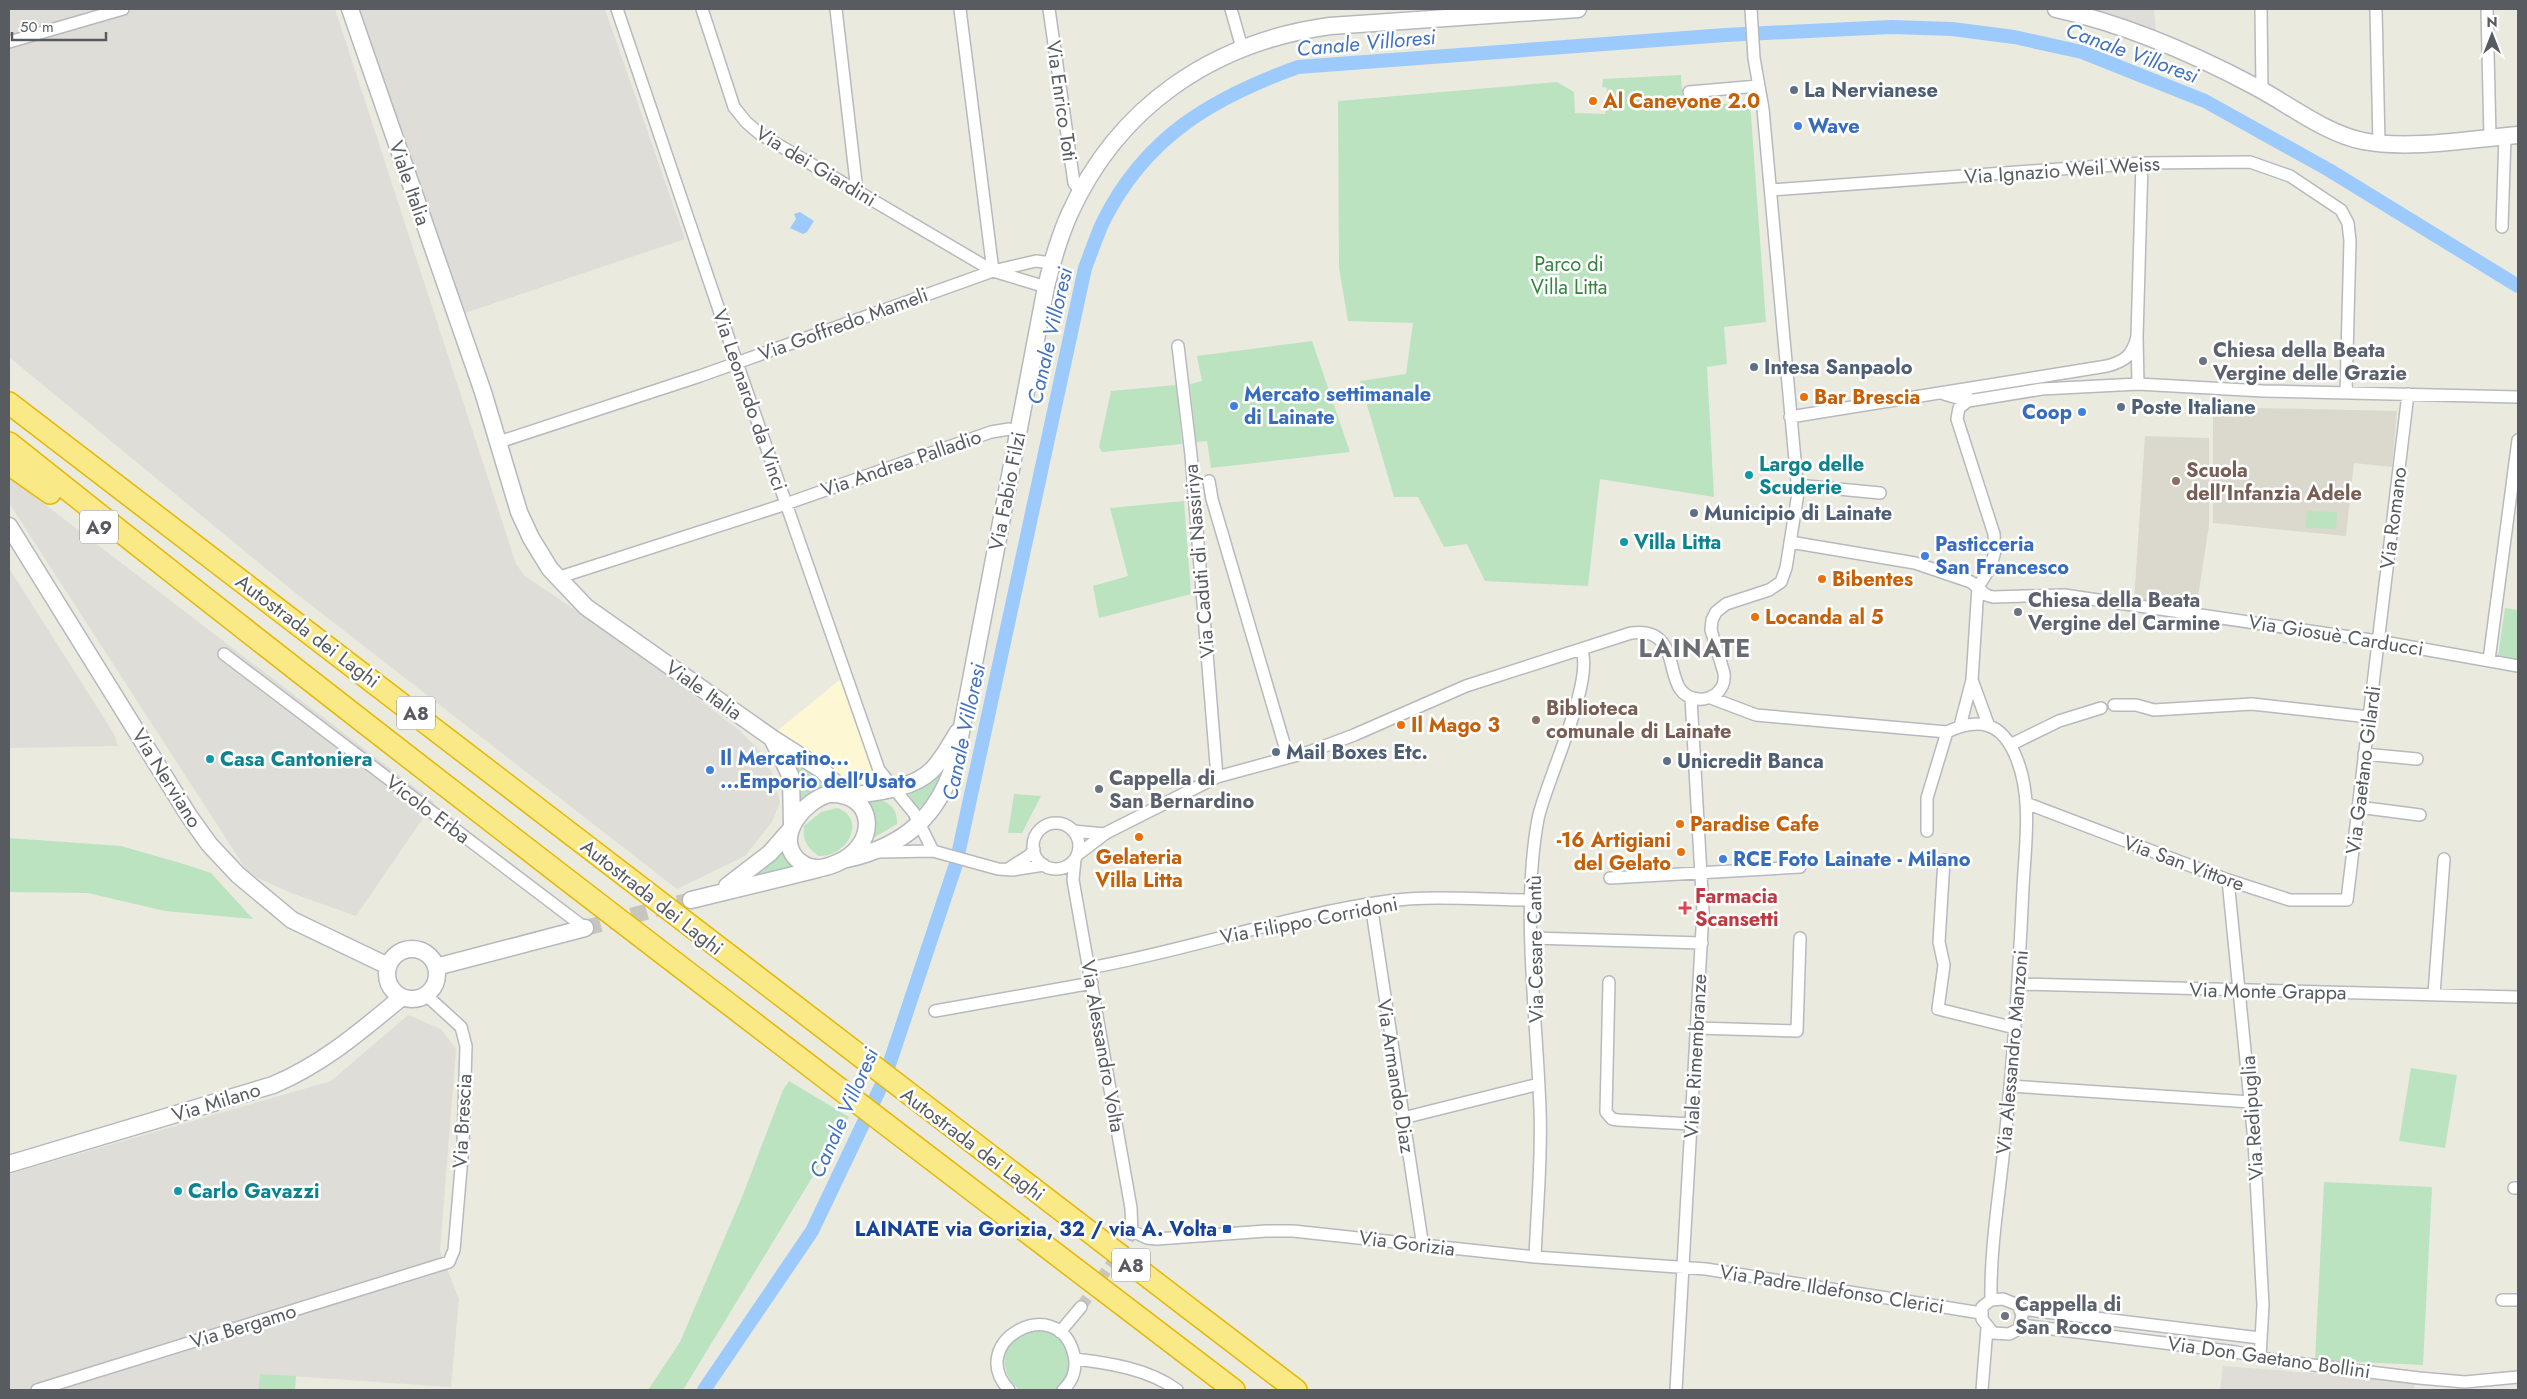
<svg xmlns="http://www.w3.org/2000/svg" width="2527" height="1399" viewBox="0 0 2527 1399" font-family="Jost,sans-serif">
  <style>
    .commercial { fill: #fdf7d3 }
    .industrial { fill: #dfddd7 }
    .education { fill: #dbd9cd }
    .green { fill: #bbe3c0 }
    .water { fill: #9dcafd }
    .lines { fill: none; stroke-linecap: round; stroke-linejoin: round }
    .canal { stroke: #9dcafd; stroke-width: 14 }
    .street-tunnel { stroke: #c6c6bf; stroke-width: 11; stroke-dasharray: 11 5.5; stroke-linecap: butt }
    .secondary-tunnel { stroke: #c6c6bf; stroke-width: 16; stroke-dasharray: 16 8; stroke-linecap: butt }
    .street-casing { stroke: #b7b9be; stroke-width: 14 }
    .secondary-casing { stroke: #b5b8be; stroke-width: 19 }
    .highway-casing { stroke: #e6b705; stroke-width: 24 }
    .street { stroke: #fff; stroke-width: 11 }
    .secondary { stroke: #fff; stroke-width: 16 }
    .highway { stroke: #fae987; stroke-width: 21 }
    .service-dot { fill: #5c6f8a; stroke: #fff; stroke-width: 2 }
    .food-dot { fill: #e8710a; stroke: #fff; stroke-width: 2 }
    .shop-dot { fill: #3f7fe0; stroke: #fff; stroke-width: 2 }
    .worship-dot { fill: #6b7280; stroke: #fff; stroke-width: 2 }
    .culture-dot { fill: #0f9aa8; stroke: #fff; stroke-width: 2 }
    .education-dot { fill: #8d6e63; stroke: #fff; stroke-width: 2 }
    .health-dot { fill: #e0444e; stroke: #fff; stroke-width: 2 }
    .transit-dot { fill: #1a4fb4; stroke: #fff; stroke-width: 2 }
    .labels { text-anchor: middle; stroke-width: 5; stroke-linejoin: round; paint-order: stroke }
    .shield { fill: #fff; stroke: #8a8c90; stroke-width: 1 }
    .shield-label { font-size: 19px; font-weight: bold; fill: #585b60 }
    .service-label { font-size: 20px; font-weight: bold; fill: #4e5e75; stroke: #fff; text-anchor: start }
    .street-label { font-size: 20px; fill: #585b60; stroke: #fff }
    .food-label { font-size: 20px; font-weight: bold; fill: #c56008; stroke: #fff; text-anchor: start }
    .shop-label { font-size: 20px; font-weight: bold; fill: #366cbe; stroke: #fff; text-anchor: start }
    .park-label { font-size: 20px; fill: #358241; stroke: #fff }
    .worship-label { font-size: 20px; font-weight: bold; fill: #5b616d; stroke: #fff; text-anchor: start }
    .culture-label { font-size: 20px; font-weight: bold; fill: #0d838f; stroke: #fff; text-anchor: start }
    .education-label { font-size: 20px; font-weight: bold; fill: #785e54; stroke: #fff; text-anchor: start }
    .health-label { font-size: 20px; font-weight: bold; fill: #be3a42; stroke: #fff; text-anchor: start }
    .transit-label { font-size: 20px; font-weight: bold; fill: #164399; stroke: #fff; text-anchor: end }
    .water-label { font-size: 21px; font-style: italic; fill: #4272bf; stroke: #fff }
    .district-label { font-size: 25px; font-weight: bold; letter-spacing: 1px; fill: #696d72; stroke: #fff }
  </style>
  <rect width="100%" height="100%" fill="#ebeadf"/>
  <!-- commercial -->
  <path class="commercial" d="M 842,678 L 883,787 L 852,794 L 772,735 Z"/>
  <!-- industrial -->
  <path class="industrial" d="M 9,9 L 335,9 L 516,564 L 525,576 L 636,651 L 740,731 L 761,752 L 773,775 L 780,802 L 772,822 L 745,856 L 677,889 L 293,591 L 9,357 Z
    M 354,9 L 605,9 L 685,239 L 459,315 Z
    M 2085,9 L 2154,9 L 2156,33 Z
    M 9,477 L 434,802 L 356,916 L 291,893 L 249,874 L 9,503 Z
    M 9,568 L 114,734 L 118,746 L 9,748 Z
    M 408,1015 L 441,1029 L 456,1049 L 440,1251 L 459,1299 L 451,1387 L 260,1374 L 258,1390 L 9,1390 L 9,1174 L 331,1081 Z
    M 2223,1366 L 2415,1381 L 2414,1390 L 2220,1390 Z"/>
  <!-- education -->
  <path class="education" d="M 2213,407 L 2397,411 L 2392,467 L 2354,463 L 2346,536 L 2213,523 Z
    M 2145,436 L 2209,438 L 2209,525 L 2196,610 L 2134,601 Z"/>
  <!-- green -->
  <path class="green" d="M 1681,75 L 1683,107 L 1750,102 L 1766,322 L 1724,327 L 1727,364 L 1707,367 L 1714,497 L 1600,479 L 1588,586 L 1485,581 L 1467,544 L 1444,547 L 1418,497 L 1394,497 L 1360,381 L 1406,374 L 1413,323 L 1348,321 L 1339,268 L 1338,101 L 1557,82 L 1574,92 L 1575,113 L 1605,114 L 1607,88 L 1602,87 L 1603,79 Z
    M 1312,341 L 1350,452 L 1211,468 L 1207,441 L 1196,442 L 1190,384 L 1202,381 L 1197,356 Z
    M 1176,385 L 1182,444 L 1102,452 L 1099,447 L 1111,391 Z
    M 1184,501 L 1191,594 L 1099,618 L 1093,586 L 1128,576 L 1110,508 Z
    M 2307,511 L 2337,512 L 2336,529 L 2306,528 Z
    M 2505,608 L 2518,610 L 2518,660 L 2498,656 Z
    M 792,757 L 834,786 L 814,793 L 800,802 L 800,784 Z
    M 948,764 L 926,802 L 918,809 L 906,790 Z
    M 1014,794 L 1041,796 L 1022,833 L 1008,833 Z
    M 873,799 C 888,800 898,808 897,824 L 870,840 L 865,800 Z
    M 837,808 C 868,819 847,857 819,856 C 808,849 802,840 804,826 L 821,812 Z
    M 9,838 L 121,846 L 187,865 L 211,873 L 253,919 L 165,911 L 88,893 L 9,892 Z
    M 783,847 L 797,866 L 753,877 Z
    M 2411,1068 L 2457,1075 L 2445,1148 L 2399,1141 Z
    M 789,1081 L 849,1117 L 683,1390 L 648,1390 L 680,1342 L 742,1197 L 783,1090 Z
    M 2324,1182 L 2432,1187 L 2423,1365 L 2315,1360 Z
    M 1035,1330 C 1070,1333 1082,1366 1056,1390 L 1020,1390 C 1003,1379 997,1349 1017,1337 C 1022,1334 1030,1332 1035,1330 Z
    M 260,1374 L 296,1376 L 295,1390 L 258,1390 Z"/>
  <!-- water -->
  <path class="water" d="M 800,212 L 814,221 L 807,232 L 803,234 L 790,228 L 796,219 L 794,214 Z"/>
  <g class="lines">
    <!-- canal -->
    <path class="canal" d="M 704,1390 L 812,1231 L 884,1080 L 956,864 L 1085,268 C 1091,253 1096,237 1103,222 C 1145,137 1212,98 1298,67 L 1725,35 L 1891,27 L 1952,29 L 2014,37 L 2082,52 L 2205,101 L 2329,170 L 2518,286"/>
    <!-- street-tunnel -->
    <path class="street-tunnel" d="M 1081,1307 L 1132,1234"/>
    <!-- secondary-tunnel -->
    <path class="secondary-tunnel" d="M 585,928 L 691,900"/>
    <!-- street casing -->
    <g class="street-casing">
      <path id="street" d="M 617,9 L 737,363 L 879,770 L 914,813 L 933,851
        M 702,9 L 734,107 L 746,122 L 760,134 L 993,271 L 1046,287
        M 836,9 L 857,191
        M 960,9 L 993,271
        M 1049,9 L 1074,183 L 1081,192
        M 1231,9 L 1242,48
        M 2261,9 L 2262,90
        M 2376,9 L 2379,144
        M 2487,9 L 2490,138
        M 9,42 L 123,9
        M 1689,92 L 1758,86
        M 1771,190 L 2142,163 L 2250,162 L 2290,176 L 2341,210 L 2348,223 L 2350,241 L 2346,393
        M 2502,227 L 2505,136
        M 1178,346 L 1191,455 L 1217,777
        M 2138,384 L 2137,337 L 2142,163
        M 1944,394 L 1968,401 L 2042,389 L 2138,384 L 2263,391 L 2518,397
        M 1967,396 L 1968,401 L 1959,408 L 1957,419 L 1994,534 L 1995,551 L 1991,566 L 1978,587 L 1972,680 L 1988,724
        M 1790,417 L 2107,366 C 2125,361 2132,356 2137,337
        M 499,442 L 700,376 L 993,271 L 1036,261 L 1052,263
        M 1209,481 L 1212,499 L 1288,757
        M 1797,485 L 1880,493
        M 1790,542 L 1915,563 L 1971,582 L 1986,595 L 1993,597 L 2064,595 L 2378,641 L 2518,666
        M 557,578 L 780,506 L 991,432 L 1009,429 L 1018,432
        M 224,654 L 585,928
        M 2489,660 L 2518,440
        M 1711,698 L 1756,715 L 1947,732
        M 2114,705 L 2136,705 L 2154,710 L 2252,704 L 2369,717
        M 1960,726 L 1972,680
        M 1947,732 C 1979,717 2002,722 2016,757 C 2033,797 2025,846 2023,888 C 2019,972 2014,1055 2005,1138 C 2000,1191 1990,1247 1991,1300
        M 2010,745 L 2059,721 L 2101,708
        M 2364,754 L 2417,759
        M 2026,803 L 2228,880 L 2290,900 L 2347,900 L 2408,394
        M 2358,807 L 2420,815
        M1033 846a23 23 0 1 1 46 0a23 23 0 1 1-46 0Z
        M 1073,831 L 1105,834
        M 1927,831 L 1927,798 L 1947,732
        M 879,852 L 933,851 L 998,869 L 1013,870 L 1044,865
        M 1077,855 L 1106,833 L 1217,777 L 1309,752 L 1354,735 L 1466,686 L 1631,633 C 1642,632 1652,632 1660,640 C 1678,657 1667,696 1698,699 C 1705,700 1710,698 1716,694 C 1723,688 1725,682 1724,673 L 1711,630 L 1712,620 L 1716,612 L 1726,604 L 1769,590 L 1781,582 L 1786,568 L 1798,493 L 1763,109 L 1754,58 L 1751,9
        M 1075,859 L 1073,880 L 1131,1208 L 1132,1234
        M 1944,860 L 1939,942 L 1944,965 L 1938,1009 L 2015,1028
        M 1008,869 L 1030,855 L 1034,849
        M 1610,878 L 1800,867
        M 2228,880 L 2254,1141 L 2263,1305 L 2260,1357
        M 1371,904 L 1423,1247
        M 1532,938 L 1702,943
        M 1089,968 C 1190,950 1287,915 1388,901 C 1435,895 1484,900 1532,900
        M 1609,982 L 1606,1112 L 1612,1119 L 1618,1120 L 1691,1124
        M 2019,984 L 2518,997
        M 2434,994 L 2444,859
        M 935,1011 L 1092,983
        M 1697,1028 L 1797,1031 L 1800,938
        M 2010,1086 L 2251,1102
        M 1403,1118 L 1539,1084
        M 2514,1188 L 2518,1188
        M 1132,1231 L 1147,1238 L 1157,1239 L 1266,1231 L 1293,1231 L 1535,1257 L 1706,1269 L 1981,1313
        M 1535,1257 C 1537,1208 1542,1158 1540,1110 C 1537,1017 1521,910 1538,819 C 1545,783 1596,679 1581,649
        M 2003,1299 L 2018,1305 L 2022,1315 L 2019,1329 L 2009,1334 L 1993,1333 L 1982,1319 L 1982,1307 L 1991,1300 Z
        M 2502,1300 L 2518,1300
        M 2021,1309 L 2260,1338
        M 2021,1325 L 2236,1352 L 2280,1361 L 2419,1378 L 2465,1382 L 2518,1377
        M 1060,1332 L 1081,1307
        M 1075,1359 C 1109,1363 1149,1369 1177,1390
        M 37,1390 L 449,1262 L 454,1250 L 463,1145 L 466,1046 L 461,1027 L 426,995
        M 1009,1390 C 964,1341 1059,1291 1074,1355 C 1077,1368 1073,1381 1063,1390
        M 1676,1390 L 1703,911 L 1691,698
        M 1982,1390 L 1987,1328"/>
    </g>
    <!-- secondary casing -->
    <g class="secondary-casing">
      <path id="secondary" d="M 350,9 L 483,392 L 519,512 L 531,538 L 550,569 L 586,607 L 772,738 L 822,770 L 848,796
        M 2056,9 C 2125,24 2192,53 2254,86 C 2289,104 2324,133 2363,141 C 2408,150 2472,139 2518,135
        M 9,526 L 189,816 L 209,844 L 238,875 L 292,920 L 388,966
        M 772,738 L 791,777 L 792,825
        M 829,794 C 877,792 879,846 837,863 C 830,866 822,869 815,868 C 807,867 800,863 795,857 C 776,833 806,800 829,794 Z
        M 848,796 C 875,792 912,790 932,770 C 942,760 950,745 958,732
        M 847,859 C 905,846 939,816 956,758 L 1046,287 C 1052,262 1059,238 1069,215 C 1118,106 1213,42 1330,26 L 1578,9
        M 727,886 L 770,853 L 791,829
        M 691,900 L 818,869
        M387 974a25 25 0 1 1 50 0a25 25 0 1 1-50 0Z
        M 436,967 L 585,928
        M 9,1164 L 273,1085 C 323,1064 361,1031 402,997"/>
    </g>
    <!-- highway casing -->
    <g class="highway-casing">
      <path id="highway" d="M 9,403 C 439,730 866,1062 1296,1390
        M 9,443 C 413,765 824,1077 1234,1390
        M 9,464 L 50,493"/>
    </g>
    <!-- street -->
    <use href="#street" class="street"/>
    <!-- secondary -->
    <use href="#secondary" class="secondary"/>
    <!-- highway -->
    <use href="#highway" class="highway"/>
  </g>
  <!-- markers -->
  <g class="service-dot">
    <circle cx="1794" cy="90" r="5"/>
    <circle cx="1754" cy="367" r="5"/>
    <circle cx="2121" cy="407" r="5"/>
    <circle cx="1694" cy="513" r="5"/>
    <circle cx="1276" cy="752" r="5"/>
    <circle cx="1667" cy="761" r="5"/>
  </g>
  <g class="food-dot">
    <circle cx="1593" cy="101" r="5"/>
    <circle cx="1804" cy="397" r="5"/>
    <circle cx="1822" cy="579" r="5"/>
    <circle cx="1755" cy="617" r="5"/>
    <circle cx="1401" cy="725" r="5"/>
    <circle cx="1680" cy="824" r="5"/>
    <circle cx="1139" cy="837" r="5"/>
    <circle cx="1681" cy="852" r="5"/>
  </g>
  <g class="shop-dot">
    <circle cx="1798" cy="126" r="5"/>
    <circle cx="1234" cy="406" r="5"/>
    <circle cx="2082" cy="412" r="5"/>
    <circle cx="1925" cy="556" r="5"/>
    <circle cx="710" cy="770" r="5"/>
    <circle cx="1723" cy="859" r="5"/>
  </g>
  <g class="worship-dot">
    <circle cx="2203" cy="361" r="5"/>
    <circle cx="2018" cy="612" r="5"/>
    <circle cx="1099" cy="789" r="5"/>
    <circle cx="2005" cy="1316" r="5"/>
  </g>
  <g class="culture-dot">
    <circle cx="1749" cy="475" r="5"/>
    <circle cx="1624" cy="542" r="5"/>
    <circle cx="210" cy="759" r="5"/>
    <circle cx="178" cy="1191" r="5"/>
  </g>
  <g class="education-dot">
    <circle cx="2176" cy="481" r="5"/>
    <circle cx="1536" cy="720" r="5"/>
  </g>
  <path class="health-dot" d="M1682.5 900.5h5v5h5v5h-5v5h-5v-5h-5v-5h5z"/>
  <rect class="transit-dot" x="1222" y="1224" width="10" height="10" rx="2.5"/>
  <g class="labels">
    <!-- shield labels -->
    <g class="shield">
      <rect x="80" y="510.5" width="38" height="33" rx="4"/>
      <rect x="397" y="696.5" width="38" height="33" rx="4"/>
      <rect x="1112" y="1248.5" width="38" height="33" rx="4"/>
    </g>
    <g class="shield-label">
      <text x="99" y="534">A9</text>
      <text x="416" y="720">A8</text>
      <text x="1131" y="1272">A8</text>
    </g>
    <!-- service labels -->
    <g class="service-label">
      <text x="1804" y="97">La Nervianese</text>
      <text x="1764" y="374">Intesa Sanpaolo</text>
      <text x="2131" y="414">Poste Italiane</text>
      <text x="1704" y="520">Municipio di Lainate</text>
      <text x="1286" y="759">Mail Boxes Etc.</text>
      <text x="1677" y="768">Unicredit Banca</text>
    </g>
    <!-- street labels -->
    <g class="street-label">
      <text transform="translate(1062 101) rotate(82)" y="7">Via Enrico Toti</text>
      <text transform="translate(816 166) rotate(31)" y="7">Via dei Giardini</text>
      <text transform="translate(2062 170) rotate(-4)" y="7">Via Ignazio Weil Weiss</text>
      <text transform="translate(410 183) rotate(71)" y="7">Viale Italia</text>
      <text transform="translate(843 324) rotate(-20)" y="7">Via Goffredo Mameli</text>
      <text transform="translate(750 400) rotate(71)" y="7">Via Leonardo da Vinci</text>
      <text transform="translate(901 463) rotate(-19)" y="7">Via Andrea Palladio</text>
      <text transform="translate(1007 491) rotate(-79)" y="7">Via Fabio Filzi</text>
      <text transform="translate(2393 518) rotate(-83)" y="7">Via Romano</text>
      <text transform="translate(1199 561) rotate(-95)" y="7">Via Caduti di Nassiriya</text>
      <text transform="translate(308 631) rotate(37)" y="7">Autostrada dei Laghi</text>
      <text transform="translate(2336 635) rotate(9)" y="7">Via Giosuè Carducci</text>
      <text transform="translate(704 690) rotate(35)" y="7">Viale Italia</text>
      <text transform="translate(2363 770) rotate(-83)" y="7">Via Gaetano Gilardi</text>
      <text transform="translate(167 778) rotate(58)" y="7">Via Nerviano</text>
      <text transform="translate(428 809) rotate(37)" y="7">Vicolo Erba</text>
      <text transform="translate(2184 863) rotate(20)" y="7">Via San Vittore</text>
      <text transform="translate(652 897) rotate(38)" y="7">Autostrada dei Laghi</text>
      <text transform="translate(1309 920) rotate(-11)" y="7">Via Filippo Corridoni</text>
      <text transform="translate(1535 949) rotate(-91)" y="7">Via Cesare Cantù</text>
      <text transform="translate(2268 991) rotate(1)" y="7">Via Monte Grappa</text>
      <text transform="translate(1103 1046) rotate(80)" y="7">Via Alessandro Volta</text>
      <text transform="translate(2012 1052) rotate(-85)" y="7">Via Alessandro Manzoni</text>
      <text transform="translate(1695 1056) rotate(-87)" y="7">Viale Rimembranze</text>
      <text transform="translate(1396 1076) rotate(81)" y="7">Via Armando Diaz</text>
      <text transform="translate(216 1102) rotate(-17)" y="7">Via Milano</text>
      <text transform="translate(2252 1118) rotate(-94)" y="7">Via Redipuglia</text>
      <text transform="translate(462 1121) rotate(-87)" y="7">Via Brescia</text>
      <text transform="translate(973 1144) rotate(37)" y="7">Autostrada dei Laghi</text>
      <text transform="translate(1407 1243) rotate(7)" y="7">Via Gorizia</text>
      <text transform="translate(1832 1289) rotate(9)" y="7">Via Padre Ildefonso Clerici</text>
      <text transform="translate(243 1326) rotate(-17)" y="7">Via Bergamo</text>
      <text transform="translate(2269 1357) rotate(8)" y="7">Via Don Gaetano Bollini</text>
    </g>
    <!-- food labels -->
    <g class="food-label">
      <text x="1603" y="108">Al Canevone 2.0</text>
      <text x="1814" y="404">Bar Brescia</text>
      <text x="1832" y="586">Bibentes</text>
      <text x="1765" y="624">Locanda al 5</text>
      <text x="1411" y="732">Il Mago 3</text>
      <text x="1690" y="831">Paradise Cafe</text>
      <text x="1671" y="847" text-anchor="end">-16 Artigiani<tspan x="1671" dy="23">del Gelato</tspan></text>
      <text x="1139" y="864" text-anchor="middle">Gelateria<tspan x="1139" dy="23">Villa Litta</tspan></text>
    </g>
    <!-- shop labels -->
    <g class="shop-label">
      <text x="1808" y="133">Wave</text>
      <text x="1244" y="401">Mercato settimanale<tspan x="1244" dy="23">di Lainate</tspan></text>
      <text x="2072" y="419" text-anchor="end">Coop</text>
      <text x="1935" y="551">Pasticceria<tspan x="1935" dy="23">San Francesco</tspan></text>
      <text x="720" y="765">Il Mercatino...<tspan x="720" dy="23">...Emporio dell'Usato</tspan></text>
      <text x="1733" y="866">RCE Foto Lainate - Milano</text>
    </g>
    <!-- park labels -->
    <g class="park-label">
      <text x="1569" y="271">Parco di<tspan x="1569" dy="23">Villa Litta</tspan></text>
    </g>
    <!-- worship labels -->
    <g class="worship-label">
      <text x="2213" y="357">Chiesa della Beata<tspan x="2213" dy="23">Vergine delle Grazie</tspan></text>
      <text x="2028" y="607">Chiesa della Beata<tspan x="2028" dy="23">Vergine del Carmine</tspan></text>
      <text x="1109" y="785">Cappella di<tspan x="1109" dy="23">San Bernardino</tspan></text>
      <text x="2015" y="1311">Cappella di<tspan x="2015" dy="23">San Rocco</tspan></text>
    </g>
    <!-- culture labels -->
    <g class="culture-label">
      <text x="1759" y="471">Largo delle<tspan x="1759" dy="23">Scuderie</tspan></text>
      <text x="1634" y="549">Villa Litta</text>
      <text x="220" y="766">Casa Cantoniera</text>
      <text x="188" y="1198">Carlo Gavazzi</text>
    </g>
    <!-- education labels -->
    <g class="education-label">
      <text x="2186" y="477">Scuola<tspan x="2186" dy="23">dell'Infanzia Adele</tspan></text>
      <text x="1546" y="715">Biblioteca<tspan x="1546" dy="23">comunale di Lainate</tspan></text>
    </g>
    <!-- health labels -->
    <g class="health-label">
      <text x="1695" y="903">Farmacia<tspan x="1695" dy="23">Scansetti</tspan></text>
    </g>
    <!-- transit labels -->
    <g class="transit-label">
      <text x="1217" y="1236">LAINATE via Gorizia, 32 / via A. Volta</text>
    </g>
    <!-- water labels -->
    <g class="water-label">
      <text transform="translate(1366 43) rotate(-5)" y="7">Canale Villoresi</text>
      <text transform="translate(2132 53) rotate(20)" y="7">Canale Villoresi</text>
      <text transform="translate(1050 336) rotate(-77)" y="7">Canale Villoresi</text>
      <text transform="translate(964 732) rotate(-78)" y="7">Canale Villoresi</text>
      <text transform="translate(844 1113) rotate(-66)" y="7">Canale Villoresi</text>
    </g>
    <!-- district labels -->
    <g class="district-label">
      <text x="1695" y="657">LAINATE</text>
    </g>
  </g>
  <!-- border -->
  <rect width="2527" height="1399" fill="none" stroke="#585b60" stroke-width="20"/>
  <!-- north arrow -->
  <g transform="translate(2492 35)" stroke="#ffffff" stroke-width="4" paint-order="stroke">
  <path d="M0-4L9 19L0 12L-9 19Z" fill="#585b60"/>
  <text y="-8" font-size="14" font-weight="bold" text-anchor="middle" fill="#585b60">N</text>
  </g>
  <!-- scale -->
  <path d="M12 32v8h94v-8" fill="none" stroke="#585b60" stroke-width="2.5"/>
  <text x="20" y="32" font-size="15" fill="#585b60" stroke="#ffffff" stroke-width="4" paint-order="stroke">50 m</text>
</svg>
